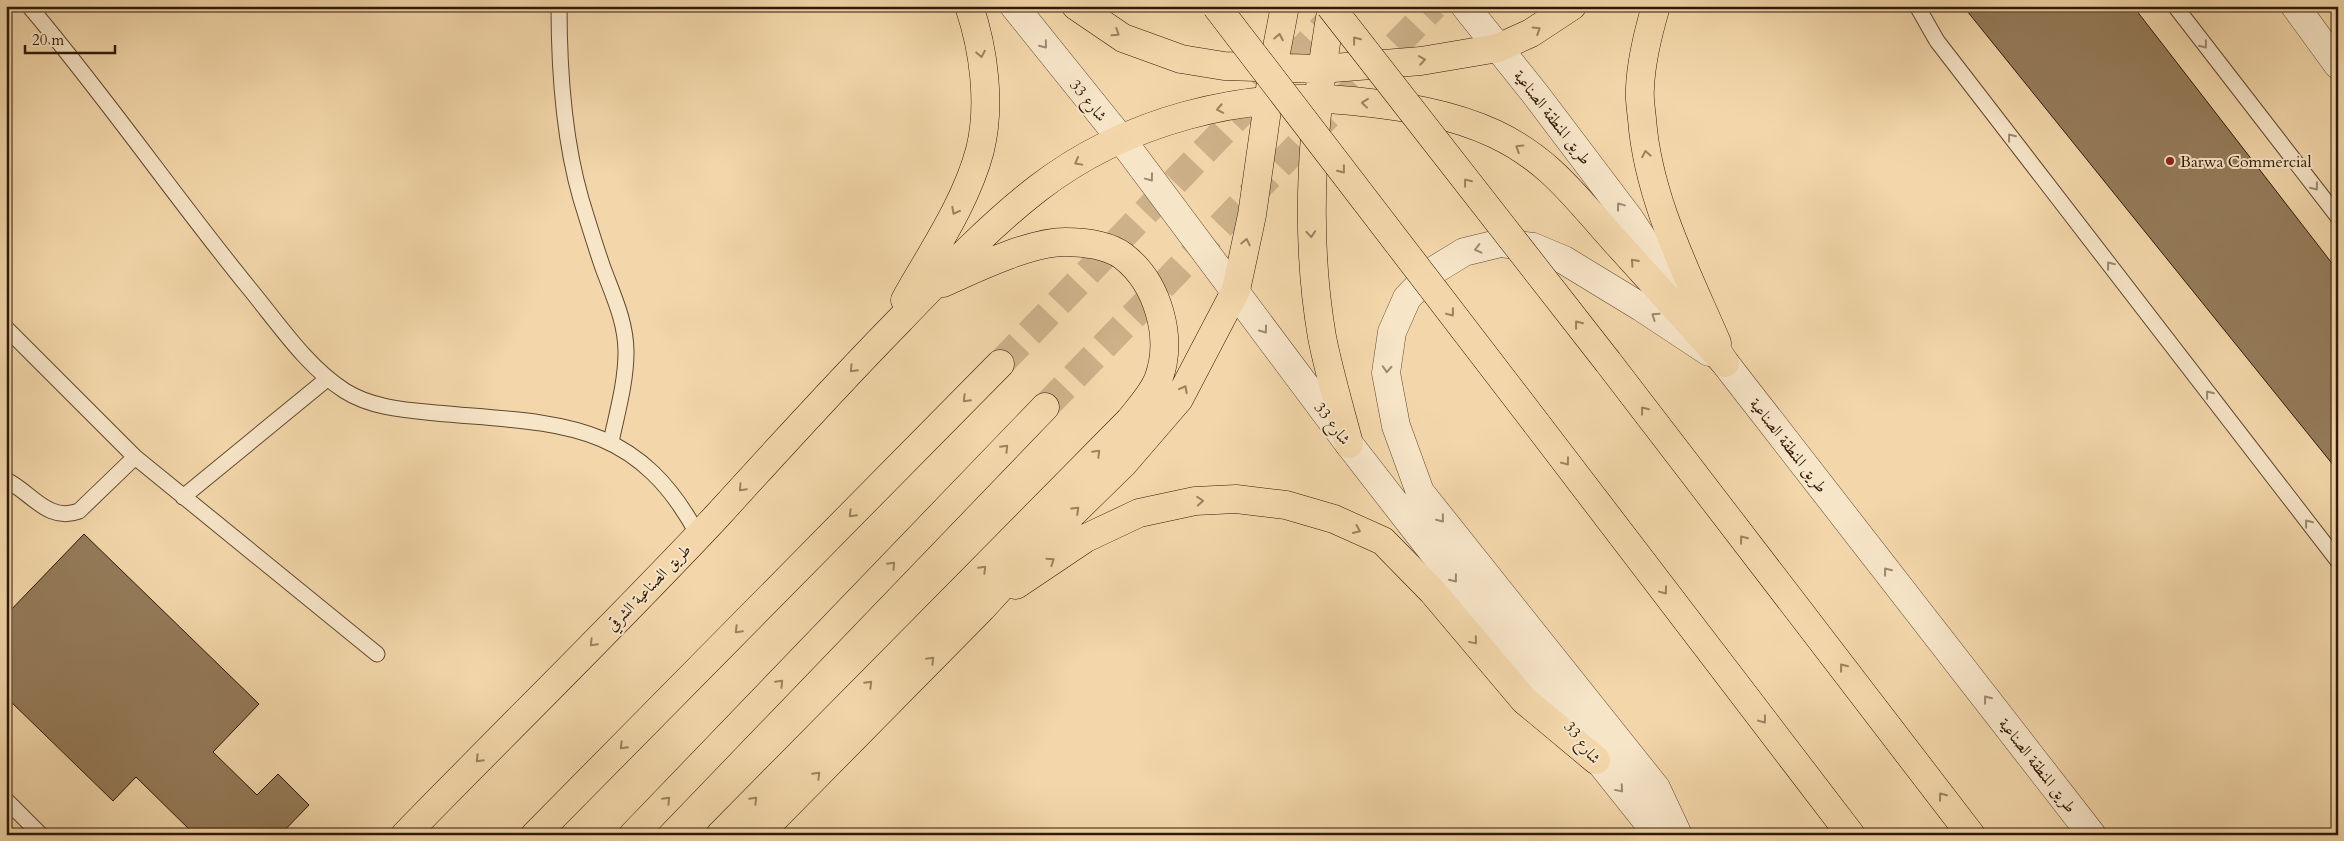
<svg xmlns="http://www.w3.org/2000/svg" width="2344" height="841" viewBox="0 0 2344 841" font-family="Cardo,Amiri,serif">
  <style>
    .building { fill: #957c5b; stroke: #2f1905 }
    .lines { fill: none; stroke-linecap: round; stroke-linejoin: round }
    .trunk-tunnel { stroke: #ccb189; stroke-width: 28; stroke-dasharray: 28 14; stroke-linecap: butt }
    .service-casing { stroke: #60482e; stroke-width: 17 }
    .minor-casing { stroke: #60482e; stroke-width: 29 }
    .tertiary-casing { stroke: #60482e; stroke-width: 29 }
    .primary-casing { stroke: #2f1905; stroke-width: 29 }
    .trunk-casing { stroke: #2f1905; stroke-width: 29 }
    .service { stroke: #f7e5c8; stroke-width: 15 }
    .minor { stroke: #f7e5c8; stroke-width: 28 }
    .tertiary { stroke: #f7e5c8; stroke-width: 28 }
    .primary { stroke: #f3d7aa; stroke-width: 28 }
    .trunk { stroke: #f3d7aa; stroke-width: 28 }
    .trunk-bridge-casing { stroke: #2f1905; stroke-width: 29; stroke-linecap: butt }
    .trunk-bridge { stroke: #f3d7aa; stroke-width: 28 }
    .oneway { stroke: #9b8260 }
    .oneway2 { stroke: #9d8970 }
    .poi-dot { fill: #8f2418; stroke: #f7e5c8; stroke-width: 2 }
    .labels { text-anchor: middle; stroke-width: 4; stroke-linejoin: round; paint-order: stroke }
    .street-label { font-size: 16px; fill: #2f1905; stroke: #f7e5c8 }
    .poi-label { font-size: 16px; fill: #2f1905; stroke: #f7e5c8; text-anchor: start }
  </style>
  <rect width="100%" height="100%" fill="#f3d7aa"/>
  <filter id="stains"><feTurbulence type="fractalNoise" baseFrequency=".004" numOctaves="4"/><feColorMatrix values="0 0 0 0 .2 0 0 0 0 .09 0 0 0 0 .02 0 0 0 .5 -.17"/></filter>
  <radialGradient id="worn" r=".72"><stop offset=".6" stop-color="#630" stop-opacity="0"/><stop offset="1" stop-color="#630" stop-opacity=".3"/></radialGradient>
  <!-- building -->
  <path class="building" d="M 1963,6 L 2133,6 L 2338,271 L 2338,471 Z
    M 84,534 L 259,704 L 213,752 L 257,795 L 278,774 L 309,805 L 280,835 L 195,835 L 136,777 L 113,801 L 6,697 L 6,615 Z"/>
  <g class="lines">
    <!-- trunk-tunnel -->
    <path class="trunk-tunnel" d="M 1000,364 L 1339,11
      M 1045,407 L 1434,6"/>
    <!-- service casing -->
    <g class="service-casing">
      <path id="service" d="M 29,6 C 106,97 174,196 249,288 C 278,323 306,366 345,391 C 372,408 406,410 436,413 C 555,424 635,417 698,535
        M 559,6 C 559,70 563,137 581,199 C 588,222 595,245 603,268 C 613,295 626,322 626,352 C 626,382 617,413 611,442
        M 1917,6 L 1937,41 L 2338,561
        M 2175,6 L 2338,217
        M 6,328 L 135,457 L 377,654
        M 6,480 C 31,492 48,523 79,511 L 135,457
        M 183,497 L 327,379
        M 6,800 L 41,835"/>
    </g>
    <!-- minor casing -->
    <g class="minor-casing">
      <path id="minor" d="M 2295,6 L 2338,65"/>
    </g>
    <!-- tertiary casing -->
    <g class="tertiary-casing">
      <path id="tertiary" d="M 1014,6 L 1121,139 L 1349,444 L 1450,574 L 1658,835
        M 1465,6 L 1536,95 L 1629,218 L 1725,363 L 2092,835
        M 1678,835 L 1656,788 L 1420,492 L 1396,426 L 1386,373 L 1392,332 L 1407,298 L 1433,271 L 1464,252 L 1501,243 L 1533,247 L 1564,260 L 1641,307 L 1709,352"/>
    </g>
    <!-- primary casing -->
    <g class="primary-casing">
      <path id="primary" d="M 1076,6 L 1123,38 L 1181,59 L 1224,66 L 1321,69 L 1421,61 L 1498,48 L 1531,33 L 1572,6
        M 1332,6 C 1313,116 1303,227 1322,337 C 1329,373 1340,409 1349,444
        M 1656,6 C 1648,33 1641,61 1640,88 C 1639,98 1641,109 1642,119 C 1648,198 1686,271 1717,343
        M 905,300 C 932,252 966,203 980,150 C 991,105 984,50 969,6
        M 1016,585 L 1086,538 L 1139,513 L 1195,501 L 1236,499 L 1286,505 L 1334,519 L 1383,541 L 1432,591 L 1524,700 L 1596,760
        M 405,835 C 509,728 616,624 718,515 C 778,449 838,383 900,320 C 944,274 987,228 1037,189 C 1125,121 1243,90 1353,101 C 1401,106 1450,113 1495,134 C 1550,160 1576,198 1615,241 C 1652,282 1689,322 1725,363
        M 720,835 L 1130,420 C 1139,408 1152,395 1158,380 C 1174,338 1158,283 1123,256 C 1108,245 1083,242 1065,242 C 1030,242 976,268 943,283
        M 758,835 L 982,608 L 1035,550 L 1123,464 L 1179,399 L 1236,290 L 1252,215 L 1273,68 L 1285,6"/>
    </g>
    <!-- trunk casing -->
    <g class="trunk-casing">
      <path id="trunk" d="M 1608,362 L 1971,835
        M 1536,423 L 1851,835
        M 535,835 L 1000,364
        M 633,835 L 1045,407"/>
    </g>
    <!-- service -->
    <use href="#service" class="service"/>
    <!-- minor -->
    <use href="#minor" class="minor"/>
    <!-- tertiary -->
    <use href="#tertiary" class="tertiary"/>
    <!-- primary -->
    <use href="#primary" class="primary"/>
    <!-- trunk -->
    <use href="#trunk" class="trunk"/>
    <!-- trunk-bridge casing -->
    <g class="trunk-bridge-casing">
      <path id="trunk-bridge" d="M 1216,6 L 1536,423
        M 1330,6 L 1608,362"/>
    </g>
    <!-- trunk-bridge -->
    <use href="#trunk-bridge" class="trunk-bridge"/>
  </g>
  <!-- one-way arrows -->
  <defs><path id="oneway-chevron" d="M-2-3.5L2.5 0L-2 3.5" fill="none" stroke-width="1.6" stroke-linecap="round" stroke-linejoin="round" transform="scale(1.25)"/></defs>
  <g class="oneway">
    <use href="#oneway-chevron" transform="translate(1537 30) rotate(-32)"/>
    <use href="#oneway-chevron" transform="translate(1116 33) rotate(33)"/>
    <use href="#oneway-chevron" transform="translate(1279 37) rotate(-79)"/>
    <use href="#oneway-chevron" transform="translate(1356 40) rotate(-128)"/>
    <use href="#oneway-chevron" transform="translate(981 54) rotate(79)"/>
    <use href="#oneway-chevron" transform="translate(1422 60) rotate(-8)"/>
    <use href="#oneway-chevron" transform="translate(1365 103) rotate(-174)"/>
    <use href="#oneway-chevron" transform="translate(1220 109) rotate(169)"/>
    <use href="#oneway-chevron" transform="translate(1519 148) rotate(-148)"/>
    <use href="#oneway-chevron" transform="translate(1646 154) rotate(-100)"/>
    <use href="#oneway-chevron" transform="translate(1078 162) rotate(151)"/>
    <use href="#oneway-chevron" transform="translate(1342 170) rotate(52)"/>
    <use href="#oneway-chevron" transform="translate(1467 182) rotate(-128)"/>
    <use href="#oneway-chevron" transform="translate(955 211) rotate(118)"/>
    <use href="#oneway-chevron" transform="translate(1311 234) rotate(86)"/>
    <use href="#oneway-chevron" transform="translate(1246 242) rotate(-78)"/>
    <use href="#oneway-chevron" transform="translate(1634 262) rotate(-132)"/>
    <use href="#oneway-chevron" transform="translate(1451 313) rotate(52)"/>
    <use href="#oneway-chevron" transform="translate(1578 324) rotate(-128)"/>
    <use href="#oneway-chevron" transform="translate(853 369) rotate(133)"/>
    <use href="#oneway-chevron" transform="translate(1184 389) rotate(-62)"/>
    <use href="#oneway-chevron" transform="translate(966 399) rotate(135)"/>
    <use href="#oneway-chevron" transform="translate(1644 410) rotate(-128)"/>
    <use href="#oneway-chevron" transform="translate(1005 448) rotate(-46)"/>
    <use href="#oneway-chevron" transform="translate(1097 453) rotate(-45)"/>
    <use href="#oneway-chevron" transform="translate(1566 462) rotate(53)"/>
    <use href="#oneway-chevron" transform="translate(742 488) rotate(133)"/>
    <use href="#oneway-chevron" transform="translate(1200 501) rotate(-4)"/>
    <use href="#oneway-chevron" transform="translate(1076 510) rotate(-44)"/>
    <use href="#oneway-chevron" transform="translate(852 514) rotate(135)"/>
    <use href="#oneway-chevron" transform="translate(1357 530) rotate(24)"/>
    <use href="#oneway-chevron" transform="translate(1743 539) rotate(-128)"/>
    <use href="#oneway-chevron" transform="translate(1051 561) rotate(-34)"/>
    <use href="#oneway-chevron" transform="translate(892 565) rotate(-46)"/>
    <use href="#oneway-chevron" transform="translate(983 569) rotate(-45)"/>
    <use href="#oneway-chevron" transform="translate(1664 591) rotate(53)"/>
    <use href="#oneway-chevron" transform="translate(738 630) rotate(135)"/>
    <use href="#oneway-chevron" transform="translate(1474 641) rotate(50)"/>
    <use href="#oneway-chevron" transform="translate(593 643) rotate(134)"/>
    <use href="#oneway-chevron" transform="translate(931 660) rotate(-45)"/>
    <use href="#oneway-chevron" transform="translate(1843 667) rotate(-128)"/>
    <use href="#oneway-chevron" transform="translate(780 683) rotate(-46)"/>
    <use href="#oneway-chevron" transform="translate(869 684) rotate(-45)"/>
    <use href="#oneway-chevron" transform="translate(1763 720) rotate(53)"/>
    <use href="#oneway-chevron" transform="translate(623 746) rotate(135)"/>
    <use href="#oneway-chevron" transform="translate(479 759) rotate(134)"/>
    <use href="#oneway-chevron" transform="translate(817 775) rotate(-45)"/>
    <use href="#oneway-chevron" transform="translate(1942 796) rotate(-128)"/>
    <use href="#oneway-chevron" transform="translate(667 800) rotate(-46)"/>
    <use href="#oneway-chevron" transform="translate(754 800) rotate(-45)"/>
  </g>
  <g class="oneway2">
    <use href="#oneway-chevron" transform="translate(1044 45) rotate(51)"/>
    <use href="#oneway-chevron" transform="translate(2204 45) rotate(52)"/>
    <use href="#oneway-chevron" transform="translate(2011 137) rotate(-128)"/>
    <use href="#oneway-chevron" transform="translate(1150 178) rotate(53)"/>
    <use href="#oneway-chevron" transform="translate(2315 187) rotate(52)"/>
    <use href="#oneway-chevron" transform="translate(1620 206) rotate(-127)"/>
    <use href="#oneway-chevron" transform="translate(1478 249) rotate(166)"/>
    <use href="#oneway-chevron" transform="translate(2110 265) rotate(-128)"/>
    <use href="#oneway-chevron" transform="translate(1655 316) rotate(-146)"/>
    <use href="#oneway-chevron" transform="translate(1264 330) rotate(54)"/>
    <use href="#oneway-chevron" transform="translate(1387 369) rotate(93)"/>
    <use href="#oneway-chevron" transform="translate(2209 394) rotate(-128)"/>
    <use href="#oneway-chevron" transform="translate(1441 519) rotate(51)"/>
    <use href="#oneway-chevron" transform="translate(2308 523) rotate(-128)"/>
    <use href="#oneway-chevron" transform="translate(1887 571) rotate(-128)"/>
    <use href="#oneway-chevron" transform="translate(1454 579) rotate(52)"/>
    <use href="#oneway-chevron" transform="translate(1987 699) rotate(-128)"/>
    <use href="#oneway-chevron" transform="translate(1620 789) rotate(50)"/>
  </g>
  <!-- markers -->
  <circle class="poi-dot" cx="2170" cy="161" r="5"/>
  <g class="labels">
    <!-- street labels -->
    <g class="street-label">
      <text transform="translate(1089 100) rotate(51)" y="6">شارع 33</text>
      <text transform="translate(1553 117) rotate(52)" y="6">طريق المنطقة الصناعية</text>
      <text transform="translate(1333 423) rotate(53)" y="6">شارع 33</text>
      <text transform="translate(1789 445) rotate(52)" y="6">طريق المنطقة الصناعية</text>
      <text transform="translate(648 587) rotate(-46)" y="6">طريق الصناعية الشرقي</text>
      <text transform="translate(1583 742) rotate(52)" y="6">شارع 33</text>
      <text transform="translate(2038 765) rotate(52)" y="6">طريق المنطقة الصناعية</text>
    </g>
    <!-- poi labels -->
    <g class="poi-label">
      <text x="2180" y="167">Barwa Commercial</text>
    </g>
  </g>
  <!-- margin -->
  <rect width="2344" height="841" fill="none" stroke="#f3d7aa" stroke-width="25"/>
  <rect x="8" y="8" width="2329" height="826" fill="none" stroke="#2f1905" stroke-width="2.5"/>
  <rect x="12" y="12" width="2319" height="816" fill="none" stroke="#2f1905"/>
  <!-- scale -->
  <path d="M25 45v8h90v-8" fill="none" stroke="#2f1905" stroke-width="2.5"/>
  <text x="32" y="45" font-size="15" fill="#2f1905" stroke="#f7e5c8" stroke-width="4" paint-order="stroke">20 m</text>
  <rect width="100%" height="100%" filter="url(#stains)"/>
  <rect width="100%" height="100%" fill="url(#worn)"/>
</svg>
